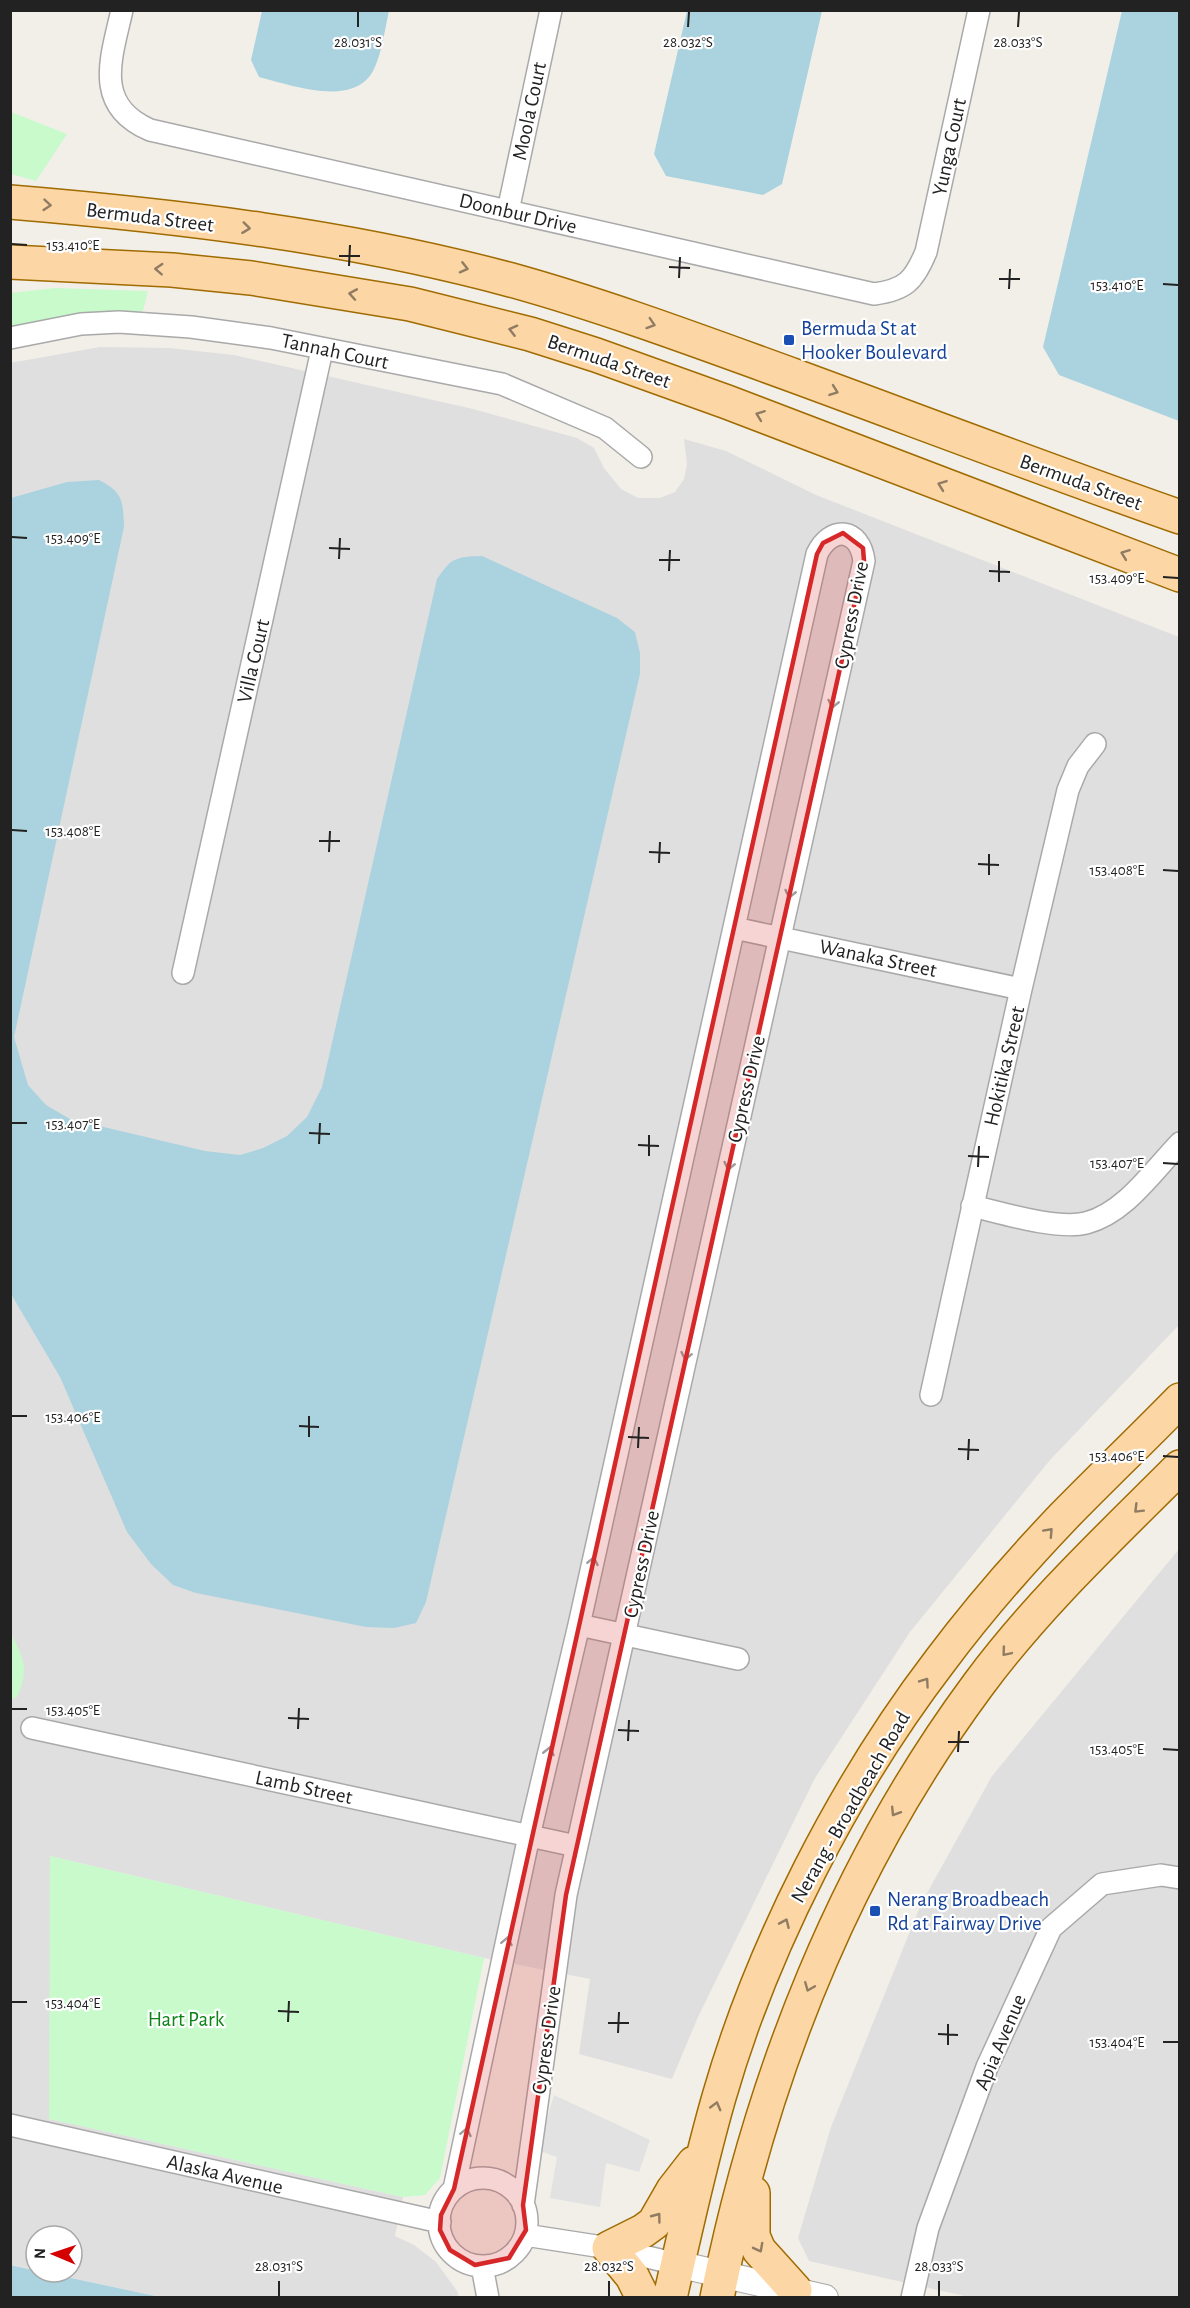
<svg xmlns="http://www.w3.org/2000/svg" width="1190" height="2308" viewBox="0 0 1190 2308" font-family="'Alegreya Sans',sans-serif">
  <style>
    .residential { fill: #e0dfdf }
    .park { fill: #c8facc }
    .parking { fill: #e2e2e2 }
    .water { fill: #aad3df }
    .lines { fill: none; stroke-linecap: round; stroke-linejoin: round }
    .minor-casing { stroke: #a9a9a9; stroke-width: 24 }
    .tertiary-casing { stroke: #a9a9a9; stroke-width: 28 }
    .primary-casing { stroke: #a06b00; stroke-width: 36 }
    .minor { stroke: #fff; stroke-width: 21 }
    .tertiary { stroke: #fff; stroke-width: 26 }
    .primary { stroke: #fcd6a4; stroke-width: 33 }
    .oneway { stroke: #8f7c63 }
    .oneway2 { stroke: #9c9c9c }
    .marked { fill: #d62828; fill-opacity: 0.2; stroke: #d62828; stroke-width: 4.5; stroke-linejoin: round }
    .ticks { fill: none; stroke: #222; stroke-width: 2 }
    .transit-dot { fill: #1a4fb4; stroke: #fff; stroke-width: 2 }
    .labels { text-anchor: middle; stroke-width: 4.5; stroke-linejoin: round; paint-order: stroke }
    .street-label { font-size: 21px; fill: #222; stroke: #fff }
    .transit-label { font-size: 21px; fill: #164399; stroke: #fff; text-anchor: start }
    .park-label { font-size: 21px; fill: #0c8416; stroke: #fff }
    .ticks-label { font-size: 15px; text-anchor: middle; fill: #222; stroke: #fff; stroke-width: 4.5; stroke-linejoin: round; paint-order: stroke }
  </style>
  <rect width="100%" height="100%" fill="#f2efe9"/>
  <!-- residential -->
  <path class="residential" d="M 100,347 L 169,348 L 234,355 L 473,409 L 577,438 L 594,448 L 604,468 L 621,489 L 638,498 L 660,498 L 675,492 L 684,479 L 687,464 L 684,439 L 726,451 L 816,495 L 1179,637 L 1179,1325 L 1050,1460 L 910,1632 L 815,1778 L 698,2017 L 672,2079 L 579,2054 L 590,1979 L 484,1958 L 50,1856 L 50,2119 L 403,2197 L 395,2236 L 414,2245 L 436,2262 L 457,2291 L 459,2297 L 160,2297 L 43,2272 L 72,2272 L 72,2236 L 36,2236 L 36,2270 L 11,2265 L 10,363 Z
    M 1179,1549 L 1179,2297 L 969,2297 L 809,2261 L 798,2238 L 831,2127 L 921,1904 L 992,1776 Z"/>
  <!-- park -->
  <path class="park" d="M 11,112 L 67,134 L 36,181 L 11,174 Z
    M 55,288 L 148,291 L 143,311 L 11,329 L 10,293 Z
    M 10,1632 C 23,1656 30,1669 17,1697 L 11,1699 Z
    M 50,1856 L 484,1958 L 440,2178 L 425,2195 L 403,2197 L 49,2119 Z"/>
  <!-- parking -->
  <path class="parking" d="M 554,2095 L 650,2140 L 639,2172 L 606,2163 L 600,2207 L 550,2198 L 557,2157 L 540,2151 L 535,2116 L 547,2119 Z"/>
  <!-- water -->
  <path class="water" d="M 262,11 L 262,10 L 389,11 C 385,28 382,53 374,69 C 355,109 291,85 259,77 L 251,60 Z
    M 687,11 L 822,11 L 782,184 L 763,195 L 666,176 L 654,154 Z
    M 1122,11 L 1179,11 L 1179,421 L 1059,375 L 1043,347 Z
    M 99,480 C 123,492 123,501 124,527 L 14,1037 L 28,1085 L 46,1105 L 70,1119 L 205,1151 L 240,1155 L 263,1148 L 287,1136 L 307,1117 L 322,1087 L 437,579 C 452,557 456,557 482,556 L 617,618 L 635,632 L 640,653 L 640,674 L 426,1602 L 416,1623 L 394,1628 L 366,1627 L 196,1593 L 173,1585 L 151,1564 L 127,1532 L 60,1377 L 11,1294 L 11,498 L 67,482 Z
    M 10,2265 L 160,2297 L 11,2297 Z"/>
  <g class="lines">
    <!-- minor casing -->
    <g class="minor-casing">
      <path id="minor" d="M 122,10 C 111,59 93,105 150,130 L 874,294 C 905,290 914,281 926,252 L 979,10
        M 508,211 L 551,10
        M 10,338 L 81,324 L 119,322 L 191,327 L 271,338 L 502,384 L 605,428 L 641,457
        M 734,928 L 1021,989
        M 183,973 L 322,350
        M 972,1206 C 1002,1213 1057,1230 1086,1223 C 1125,1213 1153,1171 1180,1143
        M 931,1395 L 1021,989 L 1068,790 L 1078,766 L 1095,744
        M 579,1625 L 738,1659
        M 32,1728 L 576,1846
        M 10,2125 L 440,2222
        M439 2222a44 44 0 1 1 88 0a44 44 0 1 1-88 0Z
        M 454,2189 L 529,1836 L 579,1625 L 817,554 C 831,525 860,528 864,561 L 566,1895 L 523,2205
        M 525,2235 L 609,2248 L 677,2264
        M 482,2266 L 488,2298
        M 912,2298 L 928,2228 L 987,2067 L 1051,1928 L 1102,1884 L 1161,1875 L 1180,1878"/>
    </g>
    <!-- tertiary casing -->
    <g class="tertiary-casing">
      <path id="tertiary" d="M 677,2264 L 825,2298"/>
    </g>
    <!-- primary casing -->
    <g class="primary-casing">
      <path id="primary" d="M 10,202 C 178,216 348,236 511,280 C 608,307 701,342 795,376 C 923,423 1051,472 1180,517
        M 10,262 L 172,270 L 251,278 L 410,304 L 530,334 L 596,355 L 727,402 L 1180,575
        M 753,2193 L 753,2236 L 759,2250 L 795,2290
        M 643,2298 L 632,2276 L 609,2248 L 643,2231 L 654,2223 L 673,2190 L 694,2163
        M 670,2298 C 685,2231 700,2163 719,2097 C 762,1947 845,1785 940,1661 C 978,1610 1020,1562 1064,1516 C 1102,1477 1142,1439 1180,1400
        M 717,2298 C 761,2078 844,1866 978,1685 C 1037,1605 1110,1537 1180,1467"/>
    </g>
    <!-- minor -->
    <use href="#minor" class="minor"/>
    <!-- tertiary -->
    <use href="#tertiary" class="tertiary"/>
    <!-- primary -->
    <use href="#primary" class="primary"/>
  </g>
  <!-- one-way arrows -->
  <defs><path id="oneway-chevron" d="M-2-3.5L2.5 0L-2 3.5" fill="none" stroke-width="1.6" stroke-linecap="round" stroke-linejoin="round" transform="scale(1.5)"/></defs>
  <g class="oneway">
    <use href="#oneway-chevron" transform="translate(47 205) rotate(5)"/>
    <use href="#oneway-chevron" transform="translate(246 228) rotate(7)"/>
    <use href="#oneway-chevron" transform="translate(464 268) rotate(14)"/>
    <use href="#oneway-chevron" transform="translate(159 269) rotate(-177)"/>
    <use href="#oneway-chevron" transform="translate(353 294) rotate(-170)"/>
    <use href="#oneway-chevron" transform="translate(651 324) rotate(18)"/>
    <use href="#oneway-chevron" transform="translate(513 330) rotate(-166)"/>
    <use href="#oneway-chevron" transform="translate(834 391) rotate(20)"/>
    <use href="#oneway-chevron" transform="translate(760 415) rotate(-159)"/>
    <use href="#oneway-chevron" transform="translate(942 485) rotate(-160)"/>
    <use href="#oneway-chevron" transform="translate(1125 554) rotate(-159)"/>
    <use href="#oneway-chevron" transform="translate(1138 1509) rotate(135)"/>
    <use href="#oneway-chevron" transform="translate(1049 1532) rotate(-47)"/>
    <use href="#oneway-chevron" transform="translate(1006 1652) rotate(130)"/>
    <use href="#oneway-chevron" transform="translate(925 1682) rotate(-55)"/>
    <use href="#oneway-chevron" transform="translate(895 1812) rotate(122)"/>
    <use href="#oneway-chevron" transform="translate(785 1923) rotate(-66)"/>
    <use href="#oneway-chevron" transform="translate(809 1987) rotate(112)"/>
    <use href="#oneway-chevron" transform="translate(716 2106) rotate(-75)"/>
    <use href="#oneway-chevron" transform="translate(657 2217) rotate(-53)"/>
    <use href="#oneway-chevron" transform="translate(759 2248) rotate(62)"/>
  </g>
  <g class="oneway2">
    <use href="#oneway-chevron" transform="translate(833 704) rotate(103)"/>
    <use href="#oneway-chevron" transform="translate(790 894) rotate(103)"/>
    <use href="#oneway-chevron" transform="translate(729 1166) rotate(103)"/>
    <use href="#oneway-chevron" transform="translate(686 1356) rotate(102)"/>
    <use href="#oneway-chevron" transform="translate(593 1561) rotate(-78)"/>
    <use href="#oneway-chevron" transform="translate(549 1751) rotate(-77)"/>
    <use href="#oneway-chevron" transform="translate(507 1941) rotate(-78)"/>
    <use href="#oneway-chevron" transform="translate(466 2132) rotate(-78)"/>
  </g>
  <!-- marked area -->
  <path class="marked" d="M 843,533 L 863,548 L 864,561 L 566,1895 L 523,2205 L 526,2230 L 509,2258 L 475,2265 L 450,2250 L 440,2230 L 441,2215 L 454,2189 L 817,554 L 823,543 Z"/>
  <!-- ticks -->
  <path class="ticks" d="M 358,27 L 358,12M 688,27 L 689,12M 1018,27 L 1019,12M 12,244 L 27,245M 339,256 L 360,256M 349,266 L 350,245M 669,267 L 690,268M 679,278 L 680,257M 999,279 L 1020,279M 1163,284 L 1178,285M 1009,289 L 1010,269M 12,537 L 27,538M 329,548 L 350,549M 339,559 L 340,538M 659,560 L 680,560M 669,571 L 670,550M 989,571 L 1010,572M 1163,577 L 1178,578M 999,582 L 999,561M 12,830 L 27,831M 319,841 L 340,841M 329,852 L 330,831M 649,852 L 670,853M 659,863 L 660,842M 978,864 L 999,865M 1163,870 L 1178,871M 989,875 L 989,854M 12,1123 L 27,1123M 309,1133 L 330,1134M 319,1144 L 320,1123M 638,1145 L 659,1146M 649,1156 L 649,1135M 968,1156 L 989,1157M 1163,1163 L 1178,1164M 978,1167 L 979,1146M 12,1416 L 27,1416M 299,1426 L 319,1427M 309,1437 L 309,1416M 628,1437 L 649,1438M 638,1448 L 639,1427M 958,1449 L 979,1450M 1163,1456 L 1178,1457M 968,1460 L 969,1439M 12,1709 L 27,1709M 288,1718 L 309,1719M 298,1729 L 299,1708M 618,1730 L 639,1731M 628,1741 L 629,1720M 948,1742 L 969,1742M 1163,1749 L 1178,1750M 958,1752 L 959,1731M 12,2002 L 27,2002M 278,2011 L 299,2012M 288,2022 L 289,2001M 608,2023 L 629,2023M 618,2033 L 619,2012M 938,2034 L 958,2035M 1163,2042 L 1178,2042M 948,2045 L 948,2024M 279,2296 L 279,2281M 609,2296 L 609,2281M 939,2296 L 939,2281"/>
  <!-- markers -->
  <g class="transit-dot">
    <rect x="783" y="334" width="12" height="12" rx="3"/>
    <rect x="869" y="1905" width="12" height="12" rx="3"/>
  </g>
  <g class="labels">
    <!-- street labels -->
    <g class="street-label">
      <text transform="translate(529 111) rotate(-78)" y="7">Moola Court</text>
      <text transform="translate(949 147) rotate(-78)" y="7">Yunga Court</text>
      <text transform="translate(518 213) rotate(13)" y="7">Doonbur Drive</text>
      <text transform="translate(150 217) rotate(7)" y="7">Bermuda Street</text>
      <text transform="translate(335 351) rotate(12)" y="7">Tannah Court</text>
      <text transform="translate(609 361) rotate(19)" y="7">Bermuda Street</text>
      <text transform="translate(1081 482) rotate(20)" y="7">Bermuda Street</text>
      <text transform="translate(851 615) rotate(-79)" y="7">Cypress Drive</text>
      <text transform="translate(253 661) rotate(-77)" y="7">Villa Court</text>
      <text transform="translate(878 958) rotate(12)" y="7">Wanaka Street</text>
      <text transform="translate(1004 1066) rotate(-77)" y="7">Hokitika Street</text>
      <text transform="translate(746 1089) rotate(-77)" y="7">Cypress Drive</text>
      <text transform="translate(641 1564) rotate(-78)" y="7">Cypress Drive</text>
      <text transform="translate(304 1787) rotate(12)" y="7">Lamb Street</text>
      <text transform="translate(850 1807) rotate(-60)" y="7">Nerang - Broadbeach Road</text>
      <text transform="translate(546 2040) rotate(-82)" y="7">Cypress Drive</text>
      <text transform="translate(1000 2042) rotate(-67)" y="7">Apia Avenue</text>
      <text transform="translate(225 2174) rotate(13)" y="7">Alaska Avenue</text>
    </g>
    <!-- transit labels -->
    <g class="transit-label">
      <text x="801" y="335">Bermuda St at<tspan x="801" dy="24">Hooker Boulevard</tspan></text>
      <text x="887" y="1906">Nerang Broadbeach<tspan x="887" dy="24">Rd at Fairway Drive</tspan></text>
    </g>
    <!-- park labels -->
    <g class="park-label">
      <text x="186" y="2026">Hart Park</text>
    </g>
  </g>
  <g class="ticks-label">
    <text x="358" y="47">28.031°S</text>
    <text x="688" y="47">28.032°S</text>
    <text x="1018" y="47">28.033°S</text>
    <text x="73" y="250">153.410°E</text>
    <text x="1117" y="290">153.410°E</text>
    <text x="73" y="543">153.409°E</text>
    <text x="1117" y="583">153.409°E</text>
    <text x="73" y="836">153.408°E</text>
    <text x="1117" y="875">153.408°E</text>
    <text x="73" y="1129">153.407°E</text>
    <text x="1117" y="1168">153.407°E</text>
    <text x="73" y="1422">153.406°E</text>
    <text x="1117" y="1461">153.406°E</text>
    <text x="73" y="1715">153.405°E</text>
    <text x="1117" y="1754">153.405°E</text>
    <text x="73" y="2008">153.404°E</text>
    <text x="1117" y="2047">153.404°E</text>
    <text x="279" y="2271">28.031°S</text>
    <text x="609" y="2271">28.032°S</text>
    <text x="939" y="2271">28.033°S</text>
  </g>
  <!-- border -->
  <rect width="1190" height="2308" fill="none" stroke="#222222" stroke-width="24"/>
  <!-- north arrow -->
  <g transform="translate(54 2254) rotate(272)"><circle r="28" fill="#ffffff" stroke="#a7a7a7" stroke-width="1.5"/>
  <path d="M0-4.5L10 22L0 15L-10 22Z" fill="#d40000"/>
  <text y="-9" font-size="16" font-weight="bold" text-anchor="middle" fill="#222222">N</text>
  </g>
</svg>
